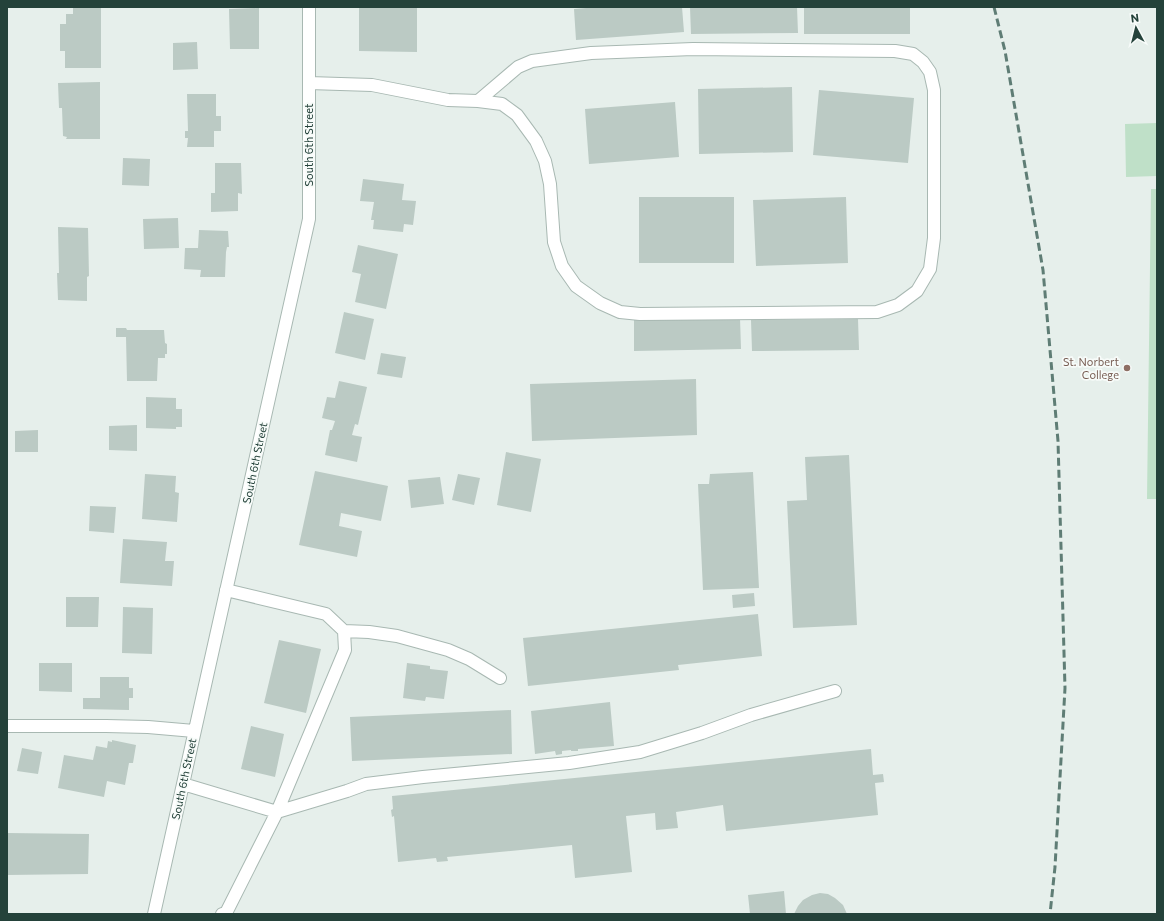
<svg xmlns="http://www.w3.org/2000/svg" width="1164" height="921" viewBox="0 0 1164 921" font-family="Commissioner,sans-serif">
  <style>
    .green { fill: #bfe0c8 }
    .building { fill: #bbcac4 }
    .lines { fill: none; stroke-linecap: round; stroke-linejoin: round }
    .minor-casing { stroke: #a8b8b2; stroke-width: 14 }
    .minor { stroke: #fff; stroke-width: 12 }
    .rail { stroke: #5f7d75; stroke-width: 3; stroke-dasharray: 8 4; stroke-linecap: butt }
    .education-dot { fill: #8d6e63; stroke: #f7fbf9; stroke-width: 1.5 }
    .labels { text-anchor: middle; stroke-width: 3.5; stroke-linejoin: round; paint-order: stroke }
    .street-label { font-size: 11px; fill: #24423a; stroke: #f7fbf9 }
    .education-label { font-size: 11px; fill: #785e54; stroke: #f7fbf9; text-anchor: end }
  </style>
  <rect width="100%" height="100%" fill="#e6efeb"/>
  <!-- green -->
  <path class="green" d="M 1157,123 L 1157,176 L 1126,177 L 1125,124 Z
    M 1151,189 L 1157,189 L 1157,499 L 1147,499 Z"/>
  <!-- building -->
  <path class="building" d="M 73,7 L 101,7 L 101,68 L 65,68 L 65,51 L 60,51 L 60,24 L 66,24 L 66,14 L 73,14 Z
    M 359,7 L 417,7 L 417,52 L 359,51 Z
    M 598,7 L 682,7 L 684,32 L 576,40 L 574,9 Z
    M 690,7 L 797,7 L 798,33 L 691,34 Z
    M 804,7 L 910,7 L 910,34 L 804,34 Z
    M 259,8 L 259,49 L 230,49 L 229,9 Z
    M 197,42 L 198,69 L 173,70 L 173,43 Z
    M 100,82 L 100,139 L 66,139 L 67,137 L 63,136 L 62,108 L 59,108 L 58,83 Z
    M 792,87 L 793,152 L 699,154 L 698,89 Z
    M 819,90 L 914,98 L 908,163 L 813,155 Z
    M 187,94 L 216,94 L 216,116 L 221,116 L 221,131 L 214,131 L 214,147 L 187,147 L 188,138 L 185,138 L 185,131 L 188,131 Z
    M 675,102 L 679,157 L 589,164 L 585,109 Z
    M 123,158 L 150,159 L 149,186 L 122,185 Z
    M 215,163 L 241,163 L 242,194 L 238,193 L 238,211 L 211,212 L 211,193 L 215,193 Z
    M 363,179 L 404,184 L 402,200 L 416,201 L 413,225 L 404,224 L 403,232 L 373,229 L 374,220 L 371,220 L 374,202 L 360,201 Z
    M 639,197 L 734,197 L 734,263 L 639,263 Z
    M 846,197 L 848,263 L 756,266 L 753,200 Z
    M 178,218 L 179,248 L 144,249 L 143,219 Z
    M 58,227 L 88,228 L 89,276 L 87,277 L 87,301 L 58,300 L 57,273 L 59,273 Z
    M 199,230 L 228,231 L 229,247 L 227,247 L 226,252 L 225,277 L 200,277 L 201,270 L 184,269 L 185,248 L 198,248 Z
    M 358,245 L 398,254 L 386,309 L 355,302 L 361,274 L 352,272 Z
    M 344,312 L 374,319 L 365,360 L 335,353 Z
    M 740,318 L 741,349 L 634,351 L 634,320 Z
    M 858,319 L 859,350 L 752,351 L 751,320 Z
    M 116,328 L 126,328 L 127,330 L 164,330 L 165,343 L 167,344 L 167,354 L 165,354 L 165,358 L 158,358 L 157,381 L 127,381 L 126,337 L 116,337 Z
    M 381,353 L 406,357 L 402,378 L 377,374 Z
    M 696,379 L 697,435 L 532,441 L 530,384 Z
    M 339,381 L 367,387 L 358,425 L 355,424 L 352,435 L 362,437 L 357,462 L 325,455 L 330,430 L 332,430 L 335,421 L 322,418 L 327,397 L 335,398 Z
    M 146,397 L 176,398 L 176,409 L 182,409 L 182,427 L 176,427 L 176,429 L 146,428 Z
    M 137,425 L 137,451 L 109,450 L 109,426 Z
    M 38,430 L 38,452 L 15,452 L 15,431 Z
    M 506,452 L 541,459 L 531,512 L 497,505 Z
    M 849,455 L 857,625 L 793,628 L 787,501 L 807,500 L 805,457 Z
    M 315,471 L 388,486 L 381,521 L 341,513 L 339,526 L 362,531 L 357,557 L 299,545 Z
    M 753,472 L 759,588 L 703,590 L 698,484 L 709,484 L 710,474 Z
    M 145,474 L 176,476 L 175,492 L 179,493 L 177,522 L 142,519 Z
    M 458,474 L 480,478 L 474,505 L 452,500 Z
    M 440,477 L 444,504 L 411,508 L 408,480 Z
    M 90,506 L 116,507 L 114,533 L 89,531 Z
    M 123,539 L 167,542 L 165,561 L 174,561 L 172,586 L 120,583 Z
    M 754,593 L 755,606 L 733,608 L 732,595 Z
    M 66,597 L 99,597 L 98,627 L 66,627 Z
    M 123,607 L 153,608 L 152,654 L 122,653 Z
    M 758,614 L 762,656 L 678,665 L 679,670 L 528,686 L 523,638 Z
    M 279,640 L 321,649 L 306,713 L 264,703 Z
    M 39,663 L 72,663 L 72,692 L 39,691 Z
    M 407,663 L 430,666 L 430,669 L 448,671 L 444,699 L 426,697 L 425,701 L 403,698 Z
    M 100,677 L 129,677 L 129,688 L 133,688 L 133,698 L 129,698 L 129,710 L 83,709 L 83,698 L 100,698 Z
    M 610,702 L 614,746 L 578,749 L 578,751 L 571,751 L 571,750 L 562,751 L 562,754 L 556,755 L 555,751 L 535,754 L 531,711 Z
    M 511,710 L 512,754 L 352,761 L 350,717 Z
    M 251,726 L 284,734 L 275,777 L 241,769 Z
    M 112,740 L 136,745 L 133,763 L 129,763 L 125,785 L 107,781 L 104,797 L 58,788 L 64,755 L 93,760 L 96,746 L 107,748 L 108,741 L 112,742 Z
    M 22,748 L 42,752 L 38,774 L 17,771 Z
    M 871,749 L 873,775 L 883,774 L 884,782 L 875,783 L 878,815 L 726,831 L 723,805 L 676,812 L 678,828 L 656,830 L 655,813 L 626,816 L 632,872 L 575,878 L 572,845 L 447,857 L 448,861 L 437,862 L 436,858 L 398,862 L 394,816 L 392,817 L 391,810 L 393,809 L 392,796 Z
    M 7,833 L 89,834 L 88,874 L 7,875 Z
    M 784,891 L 786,914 L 750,914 L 748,895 Z
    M 820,893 L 828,894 L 835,898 L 843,905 L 847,914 L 794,914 L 798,906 L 803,900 L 812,895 Z"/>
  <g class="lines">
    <!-- minor casing -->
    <g class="minor-casing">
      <path id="minor" d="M 309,83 L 372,85 L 448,100 L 478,101 L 502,104 L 517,115 L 536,141 L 545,161 L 550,184 L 554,242 L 562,266 L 576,286 L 600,303 L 620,312 L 640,314 L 877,312 L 898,305 L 917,291 L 930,269 L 934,238 L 934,90 L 930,72 L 923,62 L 913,54 L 895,51 L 693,49 L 591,53 L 532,61 L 518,67 L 478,101
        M 344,631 L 369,632 L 397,636 L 448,650 L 469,659 L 500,678
        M 7,726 L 106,726 L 148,727 L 194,731
        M 183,784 L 277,812 L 347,791 L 366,784 L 423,777 L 569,763 L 640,752 L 702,733 L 751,715 L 835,691
        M 154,914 L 309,219 L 309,7
        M 222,914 L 226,913 L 277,812 L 345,650 L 344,631 L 326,614 L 226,590"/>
    </g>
    <!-- minor -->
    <use href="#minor" class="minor"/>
    <!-- rail -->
    <path class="rail" d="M 994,7 L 1005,51 L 1043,270 L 1058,441 L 1065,688 L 1055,867 L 1050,914"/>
  </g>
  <!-- markers -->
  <circle class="education-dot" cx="1127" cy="368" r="4"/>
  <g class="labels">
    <!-- street labels -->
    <g class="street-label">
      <text transform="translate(309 145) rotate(-90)" y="4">South 6th Street</text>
      <text transform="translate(255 463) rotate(-78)" y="4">South 6th Street</text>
      <text transform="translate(184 779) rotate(-78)" y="4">South 6th Street</text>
    </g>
    <!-- education labels -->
    <g class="education-label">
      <text x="1119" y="366">St. Norbert<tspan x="1119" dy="13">College</tspan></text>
    </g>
  </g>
  <!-- border -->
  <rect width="1164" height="921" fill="none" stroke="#24423a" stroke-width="16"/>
  <!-- north arrow -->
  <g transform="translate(1136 28) rotate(353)" stroke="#f7fbf9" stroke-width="3" paint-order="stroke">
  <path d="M0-3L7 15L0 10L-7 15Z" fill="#24423a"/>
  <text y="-6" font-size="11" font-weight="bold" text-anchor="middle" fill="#24423a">N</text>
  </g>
</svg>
